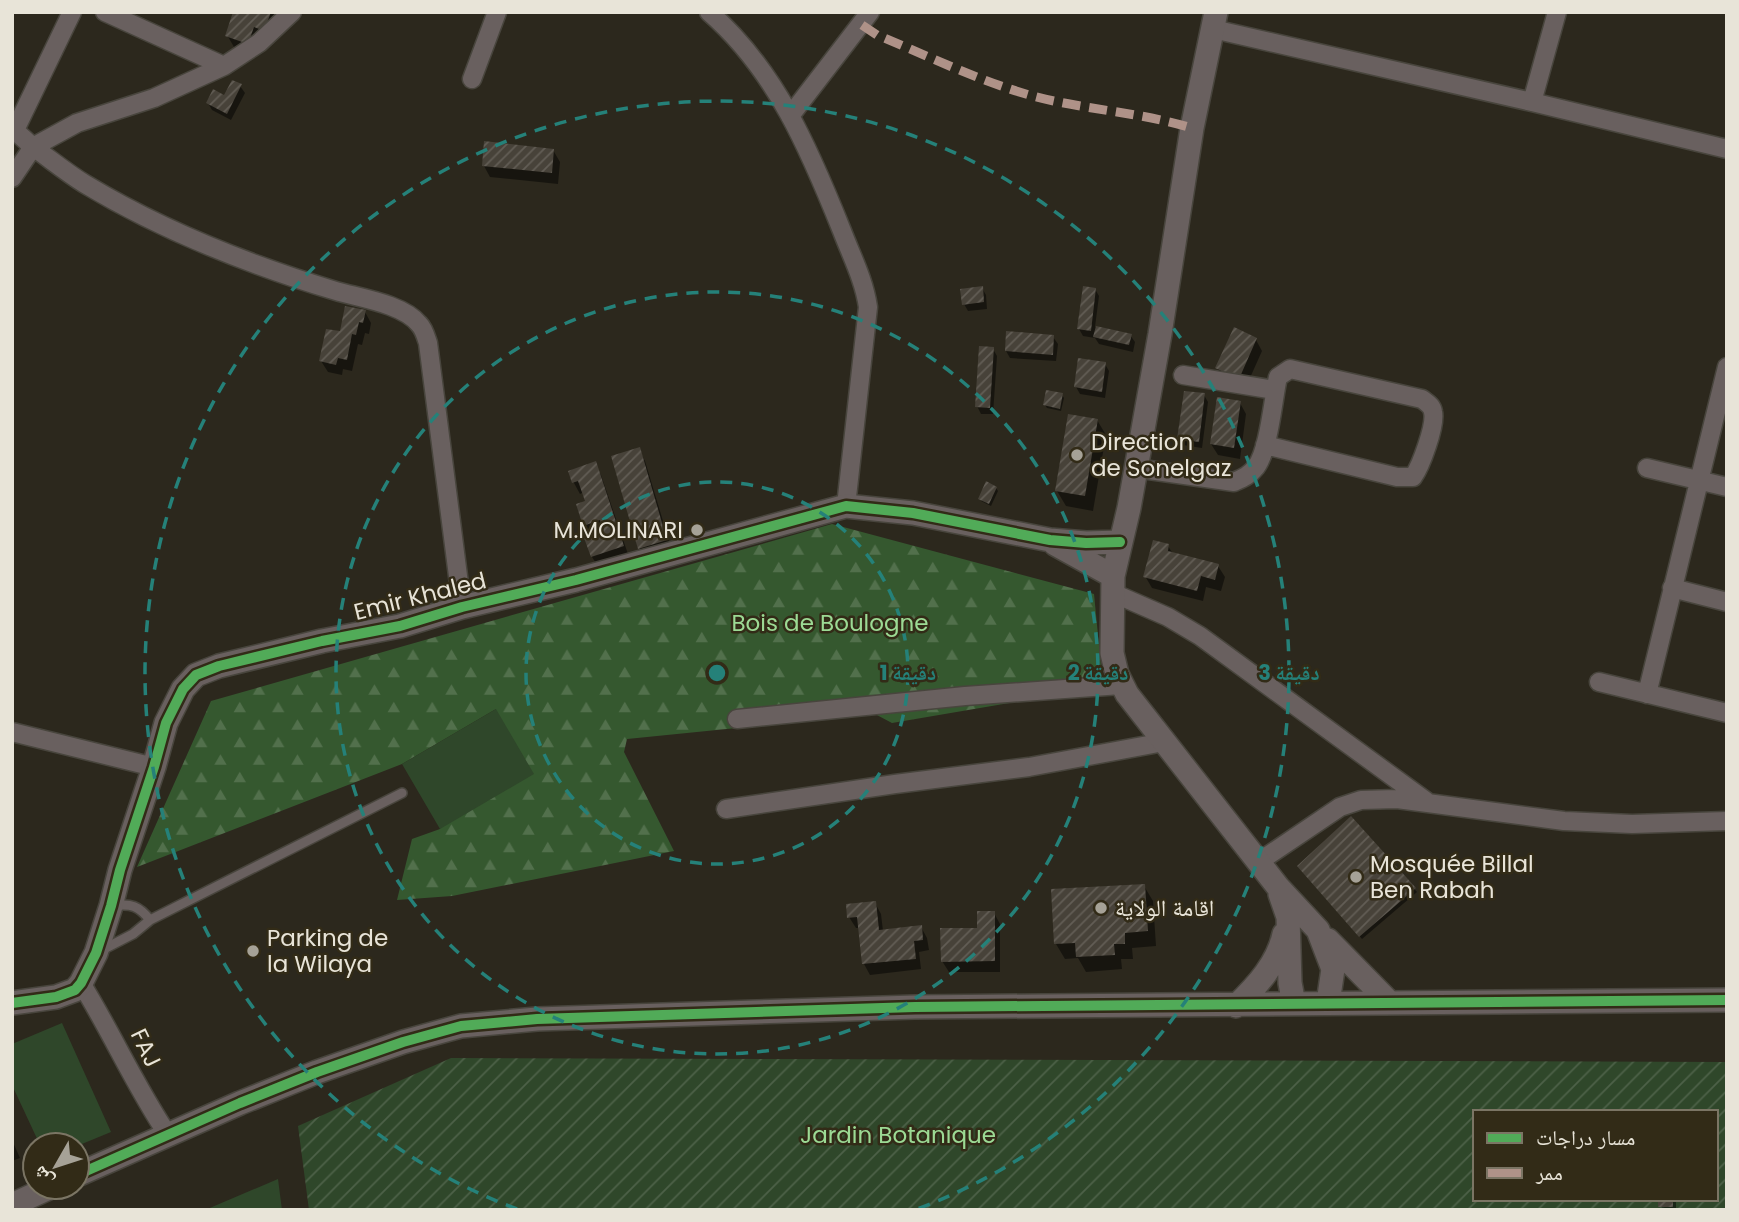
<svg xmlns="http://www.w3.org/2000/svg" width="1739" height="1222" viewBox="0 0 1739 1222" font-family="Poppins,'Noto Naskh Arabic',sans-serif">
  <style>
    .forest { fill: url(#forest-firs) }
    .garden { fill: url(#garden-furrows); fill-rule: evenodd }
    .pitch { fill: #2f472a }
    .shadow { fill: #0007 }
    .building { fill: url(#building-hatch) }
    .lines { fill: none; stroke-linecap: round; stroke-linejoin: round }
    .service-casing { stroke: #48453d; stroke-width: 12 }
    .minor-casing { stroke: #48453d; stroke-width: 21 }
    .tertiary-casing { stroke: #48453d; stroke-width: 26 }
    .service { stroke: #69605f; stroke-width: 9 }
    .minor { stroke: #69605f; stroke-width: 18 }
    .tertiary { stroke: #69605f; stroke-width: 23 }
    .quiet { stroke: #af9288; stroke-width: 9; stroke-dasharray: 18 9; stroke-linecap: butt }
    .cycleway-casing { stroke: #322b17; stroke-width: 15 }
    .cycleway { stroke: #51ab58; stroke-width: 10 }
    .ring { fill: none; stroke: #258179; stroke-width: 3.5; stroke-dasharray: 12 9 }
    .poi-dot { fill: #a6a297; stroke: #322b17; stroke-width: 2.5 }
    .labels { text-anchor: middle; stroke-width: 5; stroke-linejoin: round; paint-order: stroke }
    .poi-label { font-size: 23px; fill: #e8e4d8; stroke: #322b17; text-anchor: start }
    .street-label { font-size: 23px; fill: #e8e4d8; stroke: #322b17 }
    .park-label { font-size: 23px; fill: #9cda94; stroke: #322b17 }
    .centre { fill: #258179; stroke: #322b17; stroke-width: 3.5 }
    .ring-label { font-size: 21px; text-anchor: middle; font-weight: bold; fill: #258179; stroke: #322b17; stroke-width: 5; stroke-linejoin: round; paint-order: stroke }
  </style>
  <defs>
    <pattern id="forest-firs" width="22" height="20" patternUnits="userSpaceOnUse" patternTransform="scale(1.75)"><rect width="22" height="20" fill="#35582f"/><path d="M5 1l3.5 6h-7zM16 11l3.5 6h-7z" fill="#52704c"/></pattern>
    <pattern id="garden-furrows" width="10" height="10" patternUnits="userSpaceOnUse" patternTransform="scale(1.75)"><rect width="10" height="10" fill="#2f472a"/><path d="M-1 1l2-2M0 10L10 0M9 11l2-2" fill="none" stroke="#4d6148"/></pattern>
    <pattern id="building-hatch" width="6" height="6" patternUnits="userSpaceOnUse" patternTransform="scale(1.75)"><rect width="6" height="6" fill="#474239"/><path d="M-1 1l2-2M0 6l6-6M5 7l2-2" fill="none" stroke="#625d55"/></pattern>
  </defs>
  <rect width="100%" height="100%" fill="#2c281d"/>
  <!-- forest -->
  <path class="forest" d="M 832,524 L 1094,594 L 1103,687 L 892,723 L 875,714 L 627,739 L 624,752 L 674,851 L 452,896 L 397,900 L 412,839 L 440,829 L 496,709 L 402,764 L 137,867 L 211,701 Z"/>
  <!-- garden -->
  <path class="garden" d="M 451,1058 L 1727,1062 L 1727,1210 L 309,1210 L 298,1126 ZM 1475,1112 L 1716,1112 L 1716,1199 L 1475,1199 Z"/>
  <!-- pitch -->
  <path class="pitch" d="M 496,709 L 534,774 L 440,829 L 402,764 Z
    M 62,1023 L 111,1132 L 77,1146 L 40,1145 L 12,1085 L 12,1044 Z
    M 278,1179 L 282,1210 L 205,1210 Z"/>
  <!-- shadow -->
  <path class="shadow" d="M 235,12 L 286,12 L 254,54 L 234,47 L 227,35 Z
    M 240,86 L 245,93 L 231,120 L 212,110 L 208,103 L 225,97 Z
    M 553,150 L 560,162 L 558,184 L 490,177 L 484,166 Z
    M 982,288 L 986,295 L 987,309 L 968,311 L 964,304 Z
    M 1095,289 L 1099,296 L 1095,327 L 1130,335 L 1135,342 L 1133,352 L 1099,344 L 1095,338 L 1083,336 L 1079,329 Z
    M 365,312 L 371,323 L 369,334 L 365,333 L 362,345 L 358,344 L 352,371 L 343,369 L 342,375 L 328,372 L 321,361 L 341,333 Z
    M 1053,337 L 1058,344 L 1056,361 L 1010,358 L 1006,351 Z
    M 1256,340 L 1262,351 L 1245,389 L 1224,380 L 1217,368 Z
    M 993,349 L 997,356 L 993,414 L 981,414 L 977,406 Z
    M 1105,364 L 1109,371 L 1105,398 L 1080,394 L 1076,387 Z
    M 1062,395 L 1064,398 L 1061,411 L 1047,408 L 1045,405 Z
    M 1204,395 L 1208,402 L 1202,448 L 1183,445 L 1179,438 Z
    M 1240,403 L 1246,414 L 1240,459 L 1218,455 L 1211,444 Z
    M 1097,420 L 1106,435 L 1093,511 L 1066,506 L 1057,491 Z
    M 639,450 L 645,461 L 672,551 L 646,559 L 640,548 Z
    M 595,464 L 601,475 L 629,557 L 599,568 L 592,557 L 590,534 L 585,525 L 587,502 L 584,492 L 580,494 L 574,483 L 570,472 Z
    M 996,488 L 998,491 L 991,506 L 981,501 L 980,498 Z
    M 1168,546 L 1173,554 L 1218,566 L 1225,577 L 1221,591 L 1206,587 L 1203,601 L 1152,588 L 1145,576 Z
    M 1351,818 L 1417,892 L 1362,939 L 1301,869 Z
    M 1144,886 L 1153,901 L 1156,946 L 1132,948 L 1133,959 L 1121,959 L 1122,969 L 1086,972 L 1078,958 L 1065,959 L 1056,944 Z
    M 875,903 L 881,914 L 883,931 L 921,927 L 927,938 L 929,950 L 919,952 L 921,969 L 870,975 L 864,964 L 860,928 L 856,928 L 849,917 Z
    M 994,913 L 1000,924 L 1000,972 L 949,972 L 942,961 L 979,929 Z
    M 12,1140 L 20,1158 L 12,1161 Z
    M 1660,1199 L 1676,1199 L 1676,1210 L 1662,1210 Z"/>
  <!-- building -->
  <path class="building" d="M 233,12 L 271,12 L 264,31 L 254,27 L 248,44 L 225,36 Z
    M 232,80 L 242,84 L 227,114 L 206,103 L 213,89 L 224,95 Z
    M 484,141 L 554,149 L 552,173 L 482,166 Z
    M 983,286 L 984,302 L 962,305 L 960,289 Z
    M 1083,286 L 1096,288 L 1091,331 L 1077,329 Z
    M 345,306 L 366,310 L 363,323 L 359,322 L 356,335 L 352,334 L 347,360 L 338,358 L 336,365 L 319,361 L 326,329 L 340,331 Z
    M 1096,326 L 1132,334 L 1129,345 L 1093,337 Z
    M 1234,327 L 1257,338 L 1239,379 L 1215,368 Z
    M 1006,331 L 1054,335 L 1053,355 L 1005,351 Z
    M 979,346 L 994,347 L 990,408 L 975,407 Z
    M 1078,358 L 1106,362 L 1102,392 L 1074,387 Z
    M 1046,390 L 1063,393 L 1060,409 L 1043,405 Z
    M 1184,391 L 1205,393 L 1199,442 L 1177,439 Z
    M 1217,397 L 1241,401 L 1234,448 L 1210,444 Z
    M 1068,414 L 1098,419 L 1085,496 L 1055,491 Z
    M 640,447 L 667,540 L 638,549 L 611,456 Z
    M 596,461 L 624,546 L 591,557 L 583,535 L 602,528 L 600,520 L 583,526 L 576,504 L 585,501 L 578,481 L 572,483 L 568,471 Z
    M 986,481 L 997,487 L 989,504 L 978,499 Z
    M 1153,540 L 1169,544 L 1168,551 L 1219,564 L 1215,580 L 1201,576 L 1197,591 L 1143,577 Z
    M 1351,816 L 1416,888 L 1359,937 L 1297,866 Z
    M 1145,884 L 1148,931 L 1125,933 L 1125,944 L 1114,944 L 1115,955 L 1076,957 L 1075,943 L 1054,944 L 1051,889 Z
    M 876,901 L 879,930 L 922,925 L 923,940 L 914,941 L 916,959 L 862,964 L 857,917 L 847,918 L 846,904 Z
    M 977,911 L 995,911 L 995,961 L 941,962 L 940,928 L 977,928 Z
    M 1658,1199 L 1673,1199 L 1673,1207 L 1658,1207 Z"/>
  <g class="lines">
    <!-- service casing -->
    <g class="service-casing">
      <path id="service" d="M 113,906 C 131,903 139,906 150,920
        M 100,951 L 133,934 L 150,920 L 402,793"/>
    </g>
    <!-- minor casing -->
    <g class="minor-casing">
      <path id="minor" d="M 105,12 L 224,66
        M 709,12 C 776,70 810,151 842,231 C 852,257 864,280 868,307 L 846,506
        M 1213,29 L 1532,102 L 1727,149
        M 472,79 L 497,12
        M 1532,102 L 1557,12
        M 790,116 L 870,12
        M 12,128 L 33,147 L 77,123 L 154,98 L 224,66 L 259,43 L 292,12
        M 15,130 L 72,12
        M 12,178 L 33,147 C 50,159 67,173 85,184 C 163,231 250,265 336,291 C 360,298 403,304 419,324 C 424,329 426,337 428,343 L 462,607
        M 1183,375 L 1275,390
        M 1135,468 L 1234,482 C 1243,478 1250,475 1256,467 C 1269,450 1273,399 1278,377 L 1290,369 L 1422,399 C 1427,403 1432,405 1433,412 C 1436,425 1421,466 1413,477 L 1397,477 L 1265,445
        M 1647,468 L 1727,487
        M 1672,588 L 1727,602
        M 1113,593 L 1168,617 L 1200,636 L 1426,801
        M 1599,682 L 1727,713
        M 1647,694 L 1727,367
        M 737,719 L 965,696 L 1121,685
        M 12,732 L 154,767
        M 726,809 L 895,784 L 1029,767 L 1164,742
        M 1260,861 L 1340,807 L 1361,800 L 1397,799 L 1564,821 L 1632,824 L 1727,821
        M 81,983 C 112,1033 135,1086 168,1135"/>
    </g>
    <!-- tertiary casing -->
    <g class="tertiary-casing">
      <path id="tertiary" d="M 1216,12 L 1192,128 L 1160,334 L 1129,508 L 1113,576 L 1112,653 L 1117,674 L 1127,694 L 1278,887 L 1318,930 L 1333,969 L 1328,1003
        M 1055,544 L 1113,576
        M 1280,894 L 1288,917 L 1290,983 L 1294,1004
        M 1328,940 L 1390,1003
        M 12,1003 L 56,997 L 75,990 L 81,983 L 96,953 L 111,906 L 120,870 L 154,767 L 166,723 L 183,689 L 196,675 L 219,666 L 322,641 L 400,626 L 462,607 L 576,580 L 846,506 L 913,513 L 1050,540 L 1086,543 L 1120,542
        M 1236,1006 C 1257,986 1278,963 1284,934
        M 77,1175 L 240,1103 L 317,1072 L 403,1042 L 461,1026 L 537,1019 L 915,1007 L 1727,1000
        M 12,1205 L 51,1187"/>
    </g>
    <!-- service -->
    <use href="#service" class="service"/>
    <!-- minor -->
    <use href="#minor" class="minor"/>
    <!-- tertiary -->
    <use href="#tertiary" class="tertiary"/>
    <!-- quiet -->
    <path class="quiet" d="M 862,25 L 877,35 C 928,56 979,81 1033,96 C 1085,110 1140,112 1192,128"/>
    <!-- cycleway casing -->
    <g class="cycleway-casing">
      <path id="cycleway" d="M 12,1003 L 56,997 L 75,990 L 81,983 L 96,953 L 111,906 L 120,870 L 154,767 L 166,723 L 183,689 L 196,675 L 219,666 L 322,641 L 400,626 L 462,607 L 576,580 L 846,506 L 913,513 L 1050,540 L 1086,543 L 1120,542
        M 77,1175 L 240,1103 L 317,1072 L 403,1042 L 461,1026 L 537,1019 L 915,1007 L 1727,1000"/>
    </g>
    <!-- cycleway -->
    <use href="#cycleway" class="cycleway"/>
  </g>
  <!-- distance rings -->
  <g class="ring">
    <circle cx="717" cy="673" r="191"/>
    <circle cx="717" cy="673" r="381"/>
    <path d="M517 1209A572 572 0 1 1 917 1209"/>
  </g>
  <!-- markers -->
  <g class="poi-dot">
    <circle cx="1077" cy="455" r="7"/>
    <circle cx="697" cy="530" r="7"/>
    <circle cx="1356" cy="877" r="7"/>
    <circle cx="1101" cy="908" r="7"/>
    <circle cx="253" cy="951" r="7"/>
  </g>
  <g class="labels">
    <!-- poi labels -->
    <g class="poi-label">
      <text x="1091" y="450">Direction<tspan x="1091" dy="26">de Sonelgaz</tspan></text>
      <text x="683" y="538" text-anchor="end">M.MOLINARI</text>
      <text x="1370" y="872">Mosquée Billal<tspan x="1370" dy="26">Ben Rabah</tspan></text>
      <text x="1115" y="916">اقامة الولاية</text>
      <text x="267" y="946">Parking de<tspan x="267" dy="26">la Wilaya</tspan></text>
    </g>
    <!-- street labels -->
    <g class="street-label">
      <text transform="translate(420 596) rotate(-14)" y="8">Emir Khaled</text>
      <text transform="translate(146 1048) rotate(64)" y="8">FAJ</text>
    </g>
    <!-- park labels -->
    <g class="park-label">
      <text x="830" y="631">Bois de Boulogne</text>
      <text x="898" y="1143">Jardin Botanique</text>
    </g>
  </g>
  <circle cx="717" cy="673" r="10" class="centre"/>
  <g class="ring-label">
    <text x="908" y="680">1 دقيقة</text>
    <text x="1098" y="680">2 دقيقة</text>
    <text x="1289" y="680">3 دقيقة</text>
  </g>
  <!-- border -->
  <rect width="1739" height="1222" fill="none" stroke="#e8e4d8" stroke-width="28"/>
  <!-- legend -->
  <rect x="1473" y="1110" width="245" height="91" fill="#322b17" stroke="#7b7564" stroke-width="2"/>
  <rect x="1487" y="1133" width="35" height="10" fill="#51ab58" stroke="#7b7564" stroke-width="2"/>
  <text x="1536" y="1145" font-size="21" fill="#e8e4d8">مسار دراجات</text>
  <rect x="1487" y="1168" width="35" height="10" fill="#af9288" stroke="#7b7564" stroke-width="2"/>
  <text x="1536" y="1180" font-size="21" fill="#e8e4d8">ممر</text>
  <!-- north arrow -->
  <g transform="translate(56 1166) rotate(231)"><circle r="33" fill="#322b17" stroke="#7b7564" stroke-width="2"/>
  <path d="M0-5L12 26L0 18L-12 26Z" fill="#a6a297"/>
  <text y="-10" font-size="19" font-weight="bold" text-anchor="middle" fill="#e8e4d8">ش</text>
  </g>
</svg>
